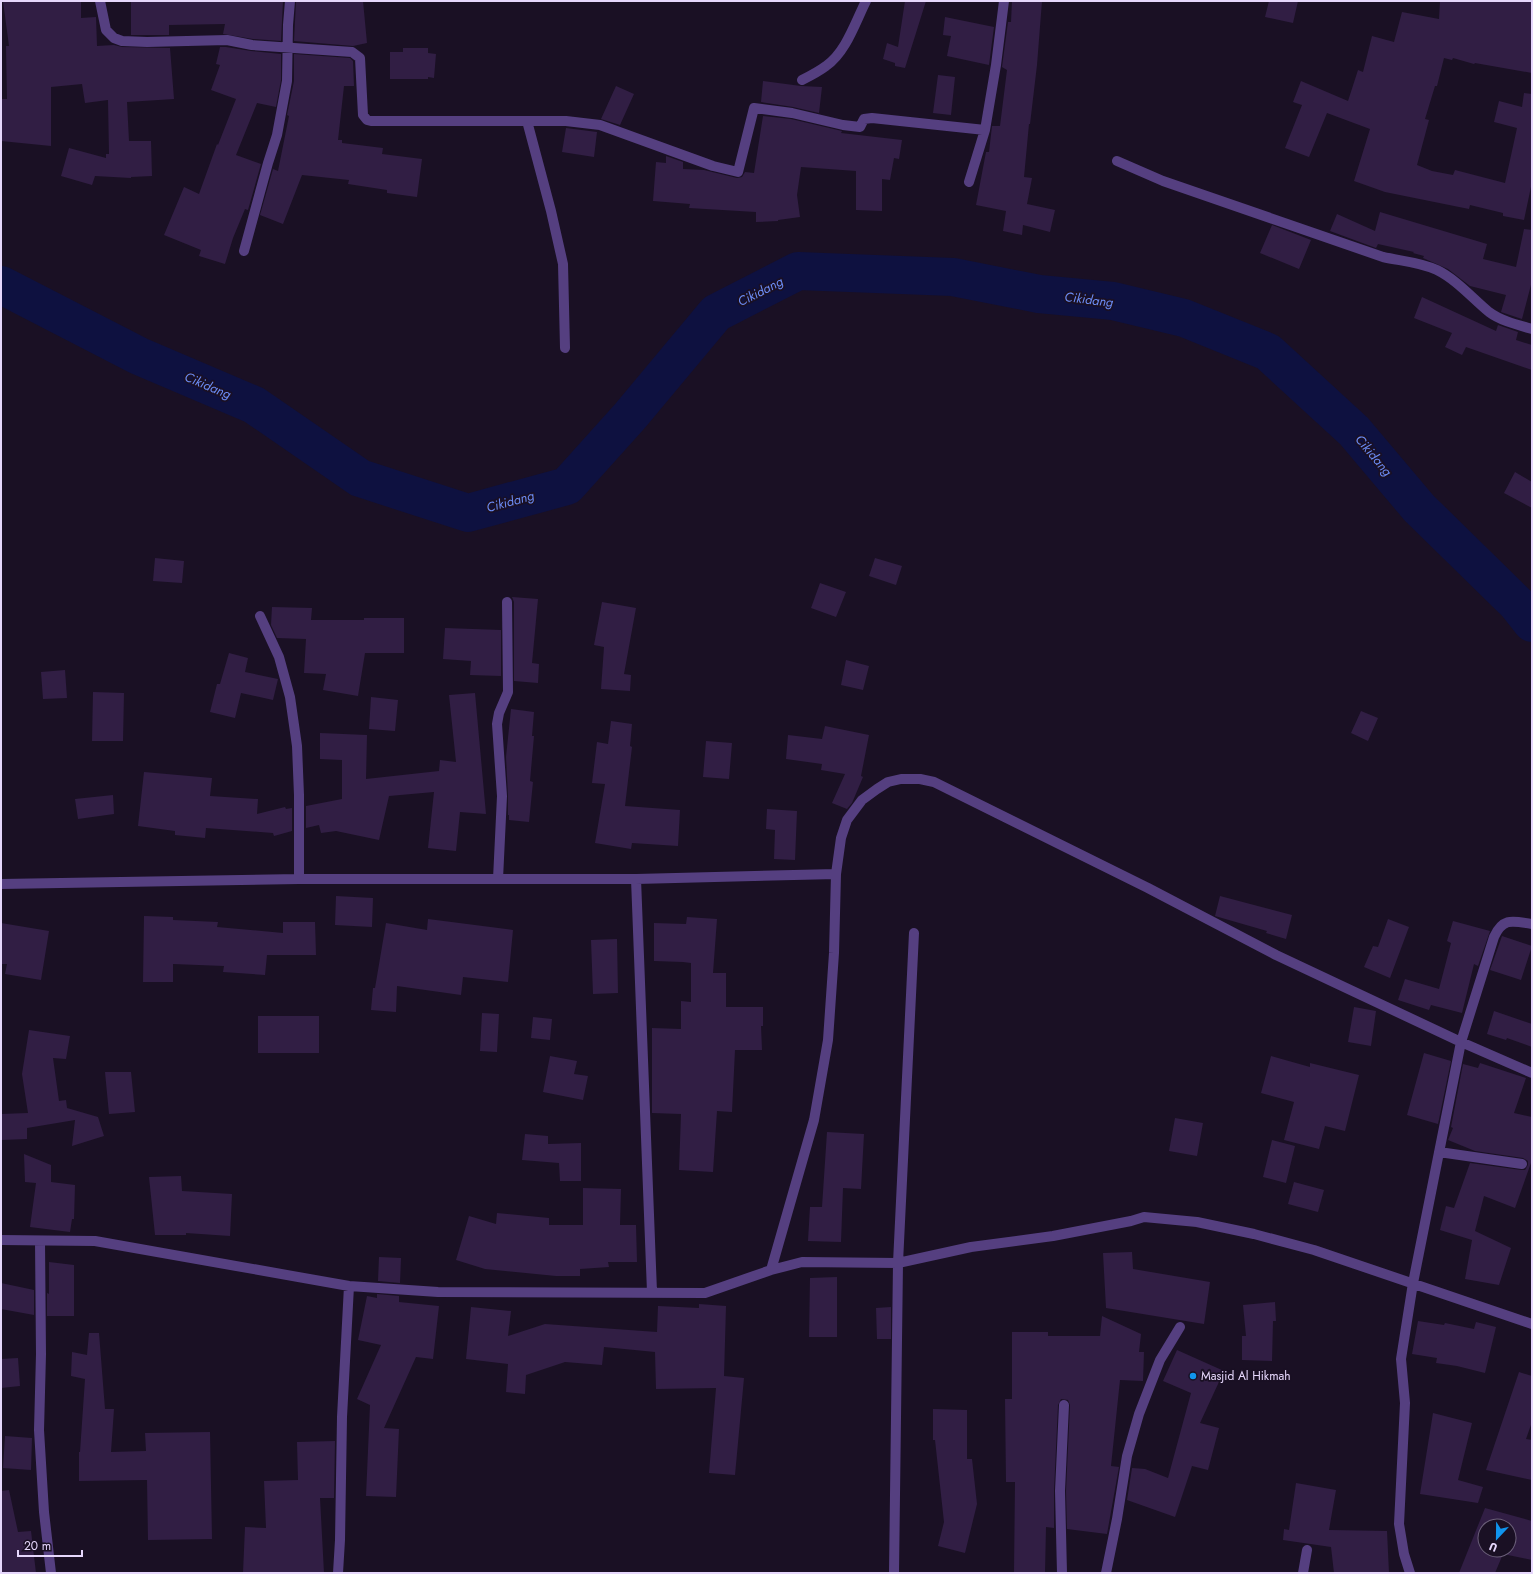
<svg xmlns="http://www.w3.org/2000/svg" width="1533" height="1574" viewBox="0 0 1533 1574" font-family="Jost,sans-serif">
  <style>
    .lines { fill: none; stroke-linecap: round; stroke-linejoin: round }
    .river { stroke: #0e1140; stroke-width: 38 }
    .building { fill: #311e44; fill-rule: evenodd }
    .minor { stroke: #553f80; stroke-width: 10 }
    .poi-dot { fill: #1094ee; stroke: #1a1024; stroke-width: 1.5 }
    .labels { text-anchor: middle; stroke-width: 3.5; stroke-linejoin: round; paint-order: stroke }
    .poi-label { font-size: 12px; fill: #e6d7fc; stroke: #1a1024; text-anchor: start }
    .water-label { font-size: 13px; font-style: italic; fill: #6c8cf5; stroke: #1a1024 }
  </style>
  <rect width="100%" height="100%" fill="#1a1024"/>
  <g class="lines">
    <!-- river -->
    <path class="river" d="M 1,285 L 139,356 L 254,405 L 360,478 L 468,513 L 567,486 L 630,416 L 716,313 L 798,271 L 953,277 L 1039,294 L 1113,301 L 1184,318 L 1268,352 L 1354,431 L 1419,508 L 1517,604 L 1532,623"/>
  </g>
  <!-- building -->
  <path class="building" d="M 3,1 L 81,1 L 81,18 L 96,17 L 97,46 L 114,45 L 122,47 L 170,48 L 174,99 L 127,102 L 129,141 L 151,141 L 152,176 L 131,177 L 131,178 L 95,176 L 92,185 L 61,176 L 69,148 L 106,158 L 106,154 L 109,154 L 108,100 L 85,103 L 82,84 L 51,87 L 51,146 L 1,141 L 1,99 L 7,99 L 6,46 L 9,46 Z
    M 131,1 L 283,1 L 281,41 L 253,39 L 223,34 L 225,24 L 169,25 L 169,35 L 131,35 Z
    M 296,1 L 363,1 L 367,43 L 353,46 L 294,41 Z
    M 905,1 L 926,1 L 905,68 L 895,66 L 895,63 L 883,59 L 887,43 L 898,47 Z
    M 1012,1 L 1042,1 L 1037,65 L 1030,124 L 1029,124 L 1024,177 L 1032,178 L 1027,204 L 1055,210 L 1050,232 L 1023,225 L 1022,235 L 1003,231 L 1006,211 L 976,205 L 986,152 L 989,152 L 992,126 L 1000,126 L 1007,70 L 1002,67 L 1008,22 L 1011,22 Z
    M 1269,1 L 1298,1 L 1293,23 L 1265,17 Z
    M 1440,1 L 1532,1 L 1532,73 L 1475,63 L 1474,64 L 1453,58 L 1452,60 L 1444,58 L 1437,86 L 1435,86 L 1425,119 L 1429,120 L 1417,165 L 1432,171 L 1453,175 L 1455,170 L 1505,183 L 1517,128 L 1494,122 L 1499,101 L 1522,107 L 1524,93 L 1532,94 L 1532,182 L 1524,220 L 1503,216 L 1503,213 L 1470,205 L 1469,209 L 1385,192 L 1354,181 L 1370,129 L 1327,113 L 1309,157 L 1285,148 L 1302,105 L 1293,102 L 1301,81 L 1348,101 L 1358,70 L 1363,72 L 1372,36 L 1394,42 L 1402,12 L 1439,19 Z
    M 945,17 L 994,27 L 989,65 L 947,56 L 951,36 L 943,35 Z
    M 220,47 L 226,47 L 251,51 L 281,54 L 281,80 L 276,107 L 257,103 L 236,155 L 261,164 L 248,210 L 245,209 L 233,238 L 225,264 L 199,256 L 201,250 L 164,235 L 184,187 L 199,194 L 217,144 L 218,145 L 236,99 L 211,90 L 220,65 L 216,64 Z
    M 403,48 L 428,48 L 428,53 L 436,54 L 434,78 L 428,77 L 428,79 L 390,79 L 390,52 L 403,52 Z
    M 294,54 L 350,58 L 353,61 L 354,86 L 344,86 L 338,140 L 342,140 L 342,143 L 383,148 L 382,154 L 422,159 L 417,197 L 387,193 L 387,190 L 348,184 L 349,180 L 302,175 L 283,224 L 260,215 L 273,169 L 278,171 L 289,116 L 287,115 L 294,81 Z
    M 938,75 L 955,77 L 951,115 L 933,113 Z
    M 763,81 L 801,86 L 822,87 L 819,113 L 793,107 L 761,102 Z
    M 616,86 L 634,94 L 620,125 L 601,119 Z
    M 763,116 L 791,119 L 842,131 L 841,133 L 902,140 L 899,159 L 894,158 L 890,180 L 882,179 L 882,211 L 856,210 L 856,171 L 801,167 L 797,195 L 800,217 L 778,220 L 778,221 L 756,222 L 756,212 L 689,208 L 690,204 L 653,201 L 656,162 L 666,163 L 666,156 L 683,162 L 683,169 L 704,170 L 737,178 L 742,177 L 745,172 L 754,173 Z
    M 566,128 L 597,132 L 594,157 L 562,152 Z
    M 1380,212 L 1487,244 L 1483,259 L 1516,267 L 1524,229 L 1532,230 L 1532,281 L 1522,319 L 1501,312 L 1506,295 L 1470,286 L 1448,269 L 1423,258 L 1424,256 L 1413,253 L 1414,252 L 1378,244 L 1376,248 L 1330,231 L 1337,214 L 1375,231 Z
    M 1272,225 L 1311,240 L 1299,269 L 1260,253 Z
    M 1422,297 L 1496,331 L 1498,325 L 1518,332 L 1516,340 L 1532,345 L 1532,370 L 1466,347 L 1462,355 L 1445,347 L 1452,333 L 1414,318 Z
    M 1515,472 L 1532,482 L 1532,508 L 1504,493 Z
    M 155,558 L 184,561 L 182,583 L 153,581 Z
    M 875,558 L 902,566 L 896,585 L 869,576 Z
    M 820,583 L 846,592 L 836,617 L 811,608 Z
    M 512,597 L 538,599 L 532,663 L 539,664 L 538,683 L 514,681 L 514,602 Z
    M 602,602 L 636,608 L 624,674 L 631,675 L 630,691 L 601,689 L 604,647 L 594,645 Z
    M 272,607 L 312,608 L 311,620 L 364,620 L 364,618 L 404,618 L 404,653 L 365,653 L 358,696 L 323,690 L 326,674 L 304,673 L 306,639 L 277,638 L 271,625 Z
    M 445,628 L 501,630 L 501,676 L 470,675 L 471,661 L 443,659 Z
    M 229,653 L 248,658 L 245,672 L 278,679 L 273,700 L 241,693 L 235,718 L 210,712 L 217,684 L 220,684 Z
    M 846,660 L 869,666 L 863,690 L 841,685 Z
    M 65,670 L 67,698 L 43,699 L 41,672 Z
    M 93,692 L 124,693 L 123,741 L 92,741 Z
    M 475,693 L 486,814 L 460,812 L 456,851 L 428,848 L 434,792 L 389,796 L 379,840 L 336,831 L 321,833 L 319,825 L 306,828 L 306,806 L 342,799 L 342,760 L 320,759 L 320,733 L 367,735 L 366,779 L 439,771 L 440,760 L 456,762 L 449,695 Z
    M 371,697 L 398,700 L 395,731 L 369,729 Z
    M 511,709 L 534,712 L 532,736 L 534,736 L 530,781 L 533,782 L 529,822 L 509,820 L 509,815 L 508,815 L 508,796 L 506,757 Z
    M 1361,711 L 1378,718 L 1368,741 L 1351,733 Z
    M 611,721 L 632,724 L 630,746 L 632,747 L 625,806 L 680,810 L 678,846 L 632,843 L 631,849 L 595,843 L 605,784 L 592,783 L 597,742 L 608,744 Z
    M 825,726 L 869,735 L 861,776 L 863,777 L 852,803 L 847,809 L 832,803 L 845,774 L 821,770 L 822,764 L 786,759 L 788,735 L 822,739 Z
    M 706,741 L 732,743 L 729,779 L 703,777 Z
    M 144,772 L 212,778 L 210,796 L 258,799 L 257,814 L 285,807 L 286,809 L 292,808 L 292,831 L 274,836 L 273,833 L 206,828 L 205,838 L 175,835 L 175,831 L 138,826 Z
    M 113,795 L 114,814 L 78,819 L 75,799 Z
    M 767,809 L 797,811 L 795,860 L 774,859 L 775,830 L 766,829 Z
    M 336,896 L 373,898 L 372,927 L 335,925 Z
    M 1220,896 L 1292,915 L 1286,939 L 1266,933 L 1267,931 L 1215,916 Z
    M 144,916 L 173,917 L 173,920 L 218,922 L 217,927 L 283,933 L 283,922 L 315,922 L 316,955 L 267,955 L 265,975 L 223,972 L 224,966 L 173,964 L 173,982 L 143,982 Z
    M 687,917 L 717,919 L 713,973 L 726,973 L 726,1007 L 763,1007 L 763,1026 L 761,1026 L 762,1050 L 735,1050 L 732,1112 L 717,1111 L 713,1172 L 679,1170 L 681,1114 L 652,1113 L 652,1028 L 681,1029 L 681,1001 L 691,1002 L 691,963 L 683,962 L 654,961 L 654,923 L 686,924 Z
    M 428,919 L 513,930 L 508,982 L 463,977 L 461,995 L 397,986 L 396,1012 L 371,1010 L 373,988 L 375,988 L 386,923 L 427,930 Z
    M 1388,919 L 1409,927 L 1390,978 L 1364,967 L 1373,946 L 1378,947 Z
    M 1453,921 L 1490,931 L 1478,966 L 1474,964 L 1462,1013 L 1431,1005 L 1429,1010 L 1398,1000 L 1405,979 L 1439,989 L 1451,943 L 1447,941 Z
    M 1,923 L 49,931 L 41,980 L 5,974 L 7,964 L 1,964 Z
    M 1502,936 L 1532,946 L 1521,980 L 1490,970 Z
    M 617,939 L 618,993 L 593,994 L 591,940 Z
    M 1354,1007 L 1376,1011 L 1371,1046 L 1348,1042 Z
    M 1494,1011 L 1532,1024 L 1532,1047 L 1507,1038 L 1506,1040 L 1487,1034 Z
    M 482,1013 L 499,1014 L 497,1052 L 480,1051 Z
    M 258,1016 L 319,1016 L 319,1053 L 258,1053 Z
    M 533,1017 L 552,1019 L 550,1040 L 531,1038 Z
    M 29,1030 L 70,1036 L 66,1059 L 53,1058 L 59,1101 L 66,1100 L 67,1108 L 98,1117 L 104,1136 L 72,1146 L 75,1120 L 27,1128 L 27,1139 L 1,1140 L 1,1114 L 28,1113 L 22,1074 Z
    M 1424,1053 L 1451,1061 L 1438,1124 L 1407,1115 Z
    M 550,1056 L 577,1061 L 574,1074 L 588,1076 L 583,1100 L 543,1092 Z
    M 1271,1056 L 1310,1067 L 1310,1063 L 1359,1075 L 1345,1131 L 1325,1126 L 1319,1149 L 1284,1140 L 1294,1102 L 1261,1093 Z
    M 1480,1063 L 1526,1078 L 1514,1113 L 1532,1117 L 1532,1160 L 1515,1208 L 1484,1196 L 1475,1231 L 1511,1248 L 1499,1285 L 1465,1279 L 1472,1240 L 1440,1230 L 1446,1206 L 1454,1208 L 1470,1163 L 1521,1170 L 1525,1170 L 1528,1165 L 1528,1161 L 1523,1158 L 1475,1151 L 1448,1140 L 1453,1128 L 1451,1127 L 1463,1064 L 1478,1068 Z
    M 105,1072 L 131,1072 L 135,1112 L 109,1114 Z
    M 1175,1118 L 1203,1123 L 1197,1156 L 1169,1151 Z
    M 827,1132 L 864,1134 L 861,1189 L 843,1188 L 841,1242 L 808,1241 L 810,1207 L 822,1207 Z
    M 525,1134 L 548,1136 L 548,1144 L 581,1143 L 581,1181 L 560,1181 L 559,1163 L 522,1160 Z
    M 1272,1140 L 1295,1146 L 1286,1183 L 1263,1177 Z
    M 24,1154 L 51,1165 L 51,1182 L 75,1185 L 74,1219 L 72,1219 L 70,1232 L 30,1227 L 36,1183 L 25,1182 Z
    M 181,1176 L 182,1191 L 232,1194 L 230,1236 L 186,1233 L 186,1235 L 155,1235 L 149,1177 Z
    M 1294,1182 L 1324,1190 L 1318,1212 L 1288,1204 Z
    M 583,1188 L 621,1189 L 620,1225 L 636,1225 L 637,1262 L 608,1262 L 609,1267 L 580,1269 L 580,1276 L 556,1276 L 485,1269 L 456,1260 L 469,1216 L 496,1224 L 497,1213 L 549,1218 L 549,1225 L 583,1225 Z
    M 1132,1252 L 1133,1269 L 1210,1282 L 1204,1324 L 1106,1308 L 1103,1253 Z
    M 379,1257 L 401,1258 L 400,1283 L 378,1281 Z
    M 49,1262 L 74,1265 L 74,1316 L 47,1316 L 47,1293 L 49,1294 Z
    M 837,1277 L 837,1337 L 809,1337 L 810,1278 Z
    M 1,1283 L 34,1290 L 34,1315 L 1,1309 Z
    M 377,1294 L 399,1296 L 399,1302 L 439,1306 L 433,1359 L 416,1357 L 384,1428 L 399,1429 L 396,1497 L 366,1496 L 370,1405 L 357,1399 L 381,1345 L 358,1340 L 367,1296 L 377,1298 Z
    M 1275,1302 L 1276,1321 L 1273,1321 L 1272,1361 L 1242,1360 L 1242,1336 L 1246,1336 L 1243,1305 Z
    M 699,1304 L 726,1306 L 724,1376 L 744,1378 L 735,1475 L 709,1473 L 716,1388 L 656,1389 L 655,1352 L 604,1347 L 602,1365 L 565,1362 L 526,1375 L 525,1394 L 506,1392 L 508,1364 L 466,1359 L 471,1307 L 511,1311 L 508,1336 L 545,1324 L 657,1332 L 658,1306 L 699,1308 Z
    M 891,1307 L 891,1339 L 877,1339 L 876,1308 Z
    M 1102,1316 L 1141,1334 L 1139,1352 L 1144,1352 L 1143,1381 L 1120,1380 L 1111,1466 L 1119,1467 L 1107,1534 L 1067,1529 L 1066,1491 L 1070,1405 L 1068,1400 L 1061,1399 L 1058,1405 L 1054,1491 L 1054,1528 L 1046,1527 L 1045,1573 L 1014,1573 L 1015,1482 L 1006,1482 L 1005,1399 L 1012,1399 L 1012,1332 L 1048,1332 L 1048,1336 L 1100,1336 Z
    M 1418,1321 L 1444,1325 L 1445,1323 L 1474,1329 L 1476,1322 L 1496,1327 L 1485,1373 L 1457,1366 L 1436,1363 L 1437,1358 L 1412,1354 Z
    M 89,1333 L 99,1333 L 105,1409 L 114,1409 L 111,1452 L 146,1451 L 145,1433 L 210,1432 L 212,1539 L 148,1540 L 147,1480 L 79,1481 L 79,1452 L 80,1452 L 85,1379 L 71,1376 L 72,1352 L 87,1355 Z
    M 1177,1350 L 1224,1371 L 1200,1423 L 1219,1428 L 1208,1470 L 1192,1466 L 1175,1517 L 1127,1500 L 1132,1468 L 1145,1469 L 1168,1478 L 1191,1393 L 1163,1381 Z
    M 18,1358 L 20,1386 L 1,1388 L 1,1359 Z
    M 1519,1372 L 1532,1376 L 1532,1422 L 1526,1439 L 1532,1440 L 1532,1480 L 1486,1470 Z
    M 933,1409 L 967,1410 L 967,1459 L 972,1459 L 977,1504 L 965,1553 L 938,1546 L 944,1522 L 935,1440 L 933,1440 Z
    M 1433,1413 L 1472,1423 L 1458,1480 L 1483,1487 L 1478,1503 L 1420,1494 Z
    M 5,1436 L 32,1438 L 31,1470 L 3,1468 Z
    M 335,1441 L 334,1498 L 320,1498 L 324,1573 L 243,1573 L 245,1527 L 266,1528 L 264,1481 L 298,1480 L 297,1442 Z
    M 1296,1483 L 1336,1490 L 1329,1530 L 1387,1531 L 1389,1573 L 1334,1573 L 1331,1547 L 1283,1540 L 1284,1529 L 1289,1530 Z
    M 9,1490 L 18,1532 L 31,1531 L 36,1573 L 1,1573 L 1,1491 Z
    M 1485,1508 L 1532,1521 L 1532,1560 L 1503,1554 L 1495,1573 L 1459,1573 ZM 1485,1526 L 1509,1526 L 1509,1550 L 1485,1550 Z"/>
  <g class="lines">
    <!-- minor -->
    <path class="minor" d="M 100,1 L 106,30 L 114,38 L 122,41 L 147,42 L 227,40 L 252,45 L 352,52 L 360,58 L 363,115 L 367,120 L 371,121 L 566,121 L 600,125 L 713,166 L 738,172 L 754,108 L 792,113 L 843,125 L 860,127 L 864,119 L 872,118 L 985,130
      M 802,80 C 810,76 818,72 826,66 C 846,52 855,23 866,1
      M 527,121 L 551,211 L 563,264 L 565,348
      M 1117,161 L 1163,181 L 1383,257 C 1401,261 1420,262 1437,270 C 1457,280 1472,298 1489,312 C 1501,321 1518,325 1532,329
      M 969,182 L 985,130 L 996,65 L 1004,1
      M 244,251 L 268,163 L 277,135 L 287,81 L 288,25 L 290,1
      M 260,616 L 279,657 L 290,697 L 297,746 L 299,795 L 299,879
      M 498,879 L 502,796 L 497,724 L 499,713 L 508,692 L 507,602
      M 636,879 L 652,1292
      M 1,884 L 299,879 L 636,879 L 836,874
      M 1439,1152 L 1522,1164
      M 1,1240 L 95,1241 L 349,1286 L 438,1292 L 705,1293 L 771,1270 L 802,1262 L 898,1263 L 971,1247 L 1053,1236 L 1131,1221 L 1144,1217 L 1197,1222 L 1254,1234 L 1314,1250 L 1532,1324
      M 40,1241 L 41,1354 L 39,1430 L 44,1512 L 51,1573
      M 771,1270 L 814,1120 L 828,1040 L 834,953 L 836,874 L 841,838 L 847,820 L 862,800 L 877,789 L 888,782 L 901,779 L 920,779 L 934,782 L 1148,888 L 1276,955 L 1461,1042 L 1532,1073
      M 338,1573 L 340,1540 L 342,1417 L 349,1286
      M 894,1573 L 898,1263 L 914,933
      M 1062,1573 L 1060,1491 L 1064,1405
      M 1106,1573 L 1117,1519 L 1127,1456 L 1139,1414 L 1160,1360 L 1180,1327
      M 1303,1573 L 1307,1550
      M 1410,1573 L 1404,1554 L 1399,1524 L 1405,1403 L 1401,1359 L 1413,1283 L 1461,1042 L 1494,937 C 1503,917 1513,921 1532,924"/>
  </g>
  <!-- markers -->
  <circle class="poi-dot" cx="1193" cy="1376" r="4"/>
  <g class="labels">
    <!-- poi labels -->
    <g class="poi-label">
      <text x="1201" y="1380">Masjid Al Hikmah</text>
    </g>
    <!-- water labels -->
    <g class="water-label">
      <text transform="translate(760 291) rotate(-27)" y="5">Cikidang</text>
      <text transform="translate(1089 299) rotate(7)" y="5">Cikidang</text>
      <text transform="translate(208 385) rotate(23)" y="5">Cikidang</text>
      <text transform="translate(1374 455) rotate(50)" y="5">Cikidang</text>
      <text transform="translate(510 501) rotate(-15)" y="5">Cikidang</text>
    </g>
  </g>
  <!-- border -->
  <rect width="1533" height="1574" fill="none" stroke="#e6d7fc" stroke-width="4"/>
  <!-- north arrow -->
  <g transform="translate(1497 1538) rotate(202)"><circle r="19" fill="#1a1024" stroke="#6c607a"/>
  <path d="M0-3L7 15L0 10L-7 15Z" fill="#1094ee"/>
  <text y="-6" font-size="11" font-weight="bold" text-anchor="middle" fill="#e6d7fc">U</text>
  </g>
  <!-- scale -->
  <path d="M18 1550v6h64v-6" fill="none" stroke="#e6d7fc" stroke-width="2"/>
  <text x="24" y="1550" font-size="12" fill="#e6d7fc" stroke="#1a1024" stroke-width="3" paint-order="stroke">20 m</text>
</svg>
